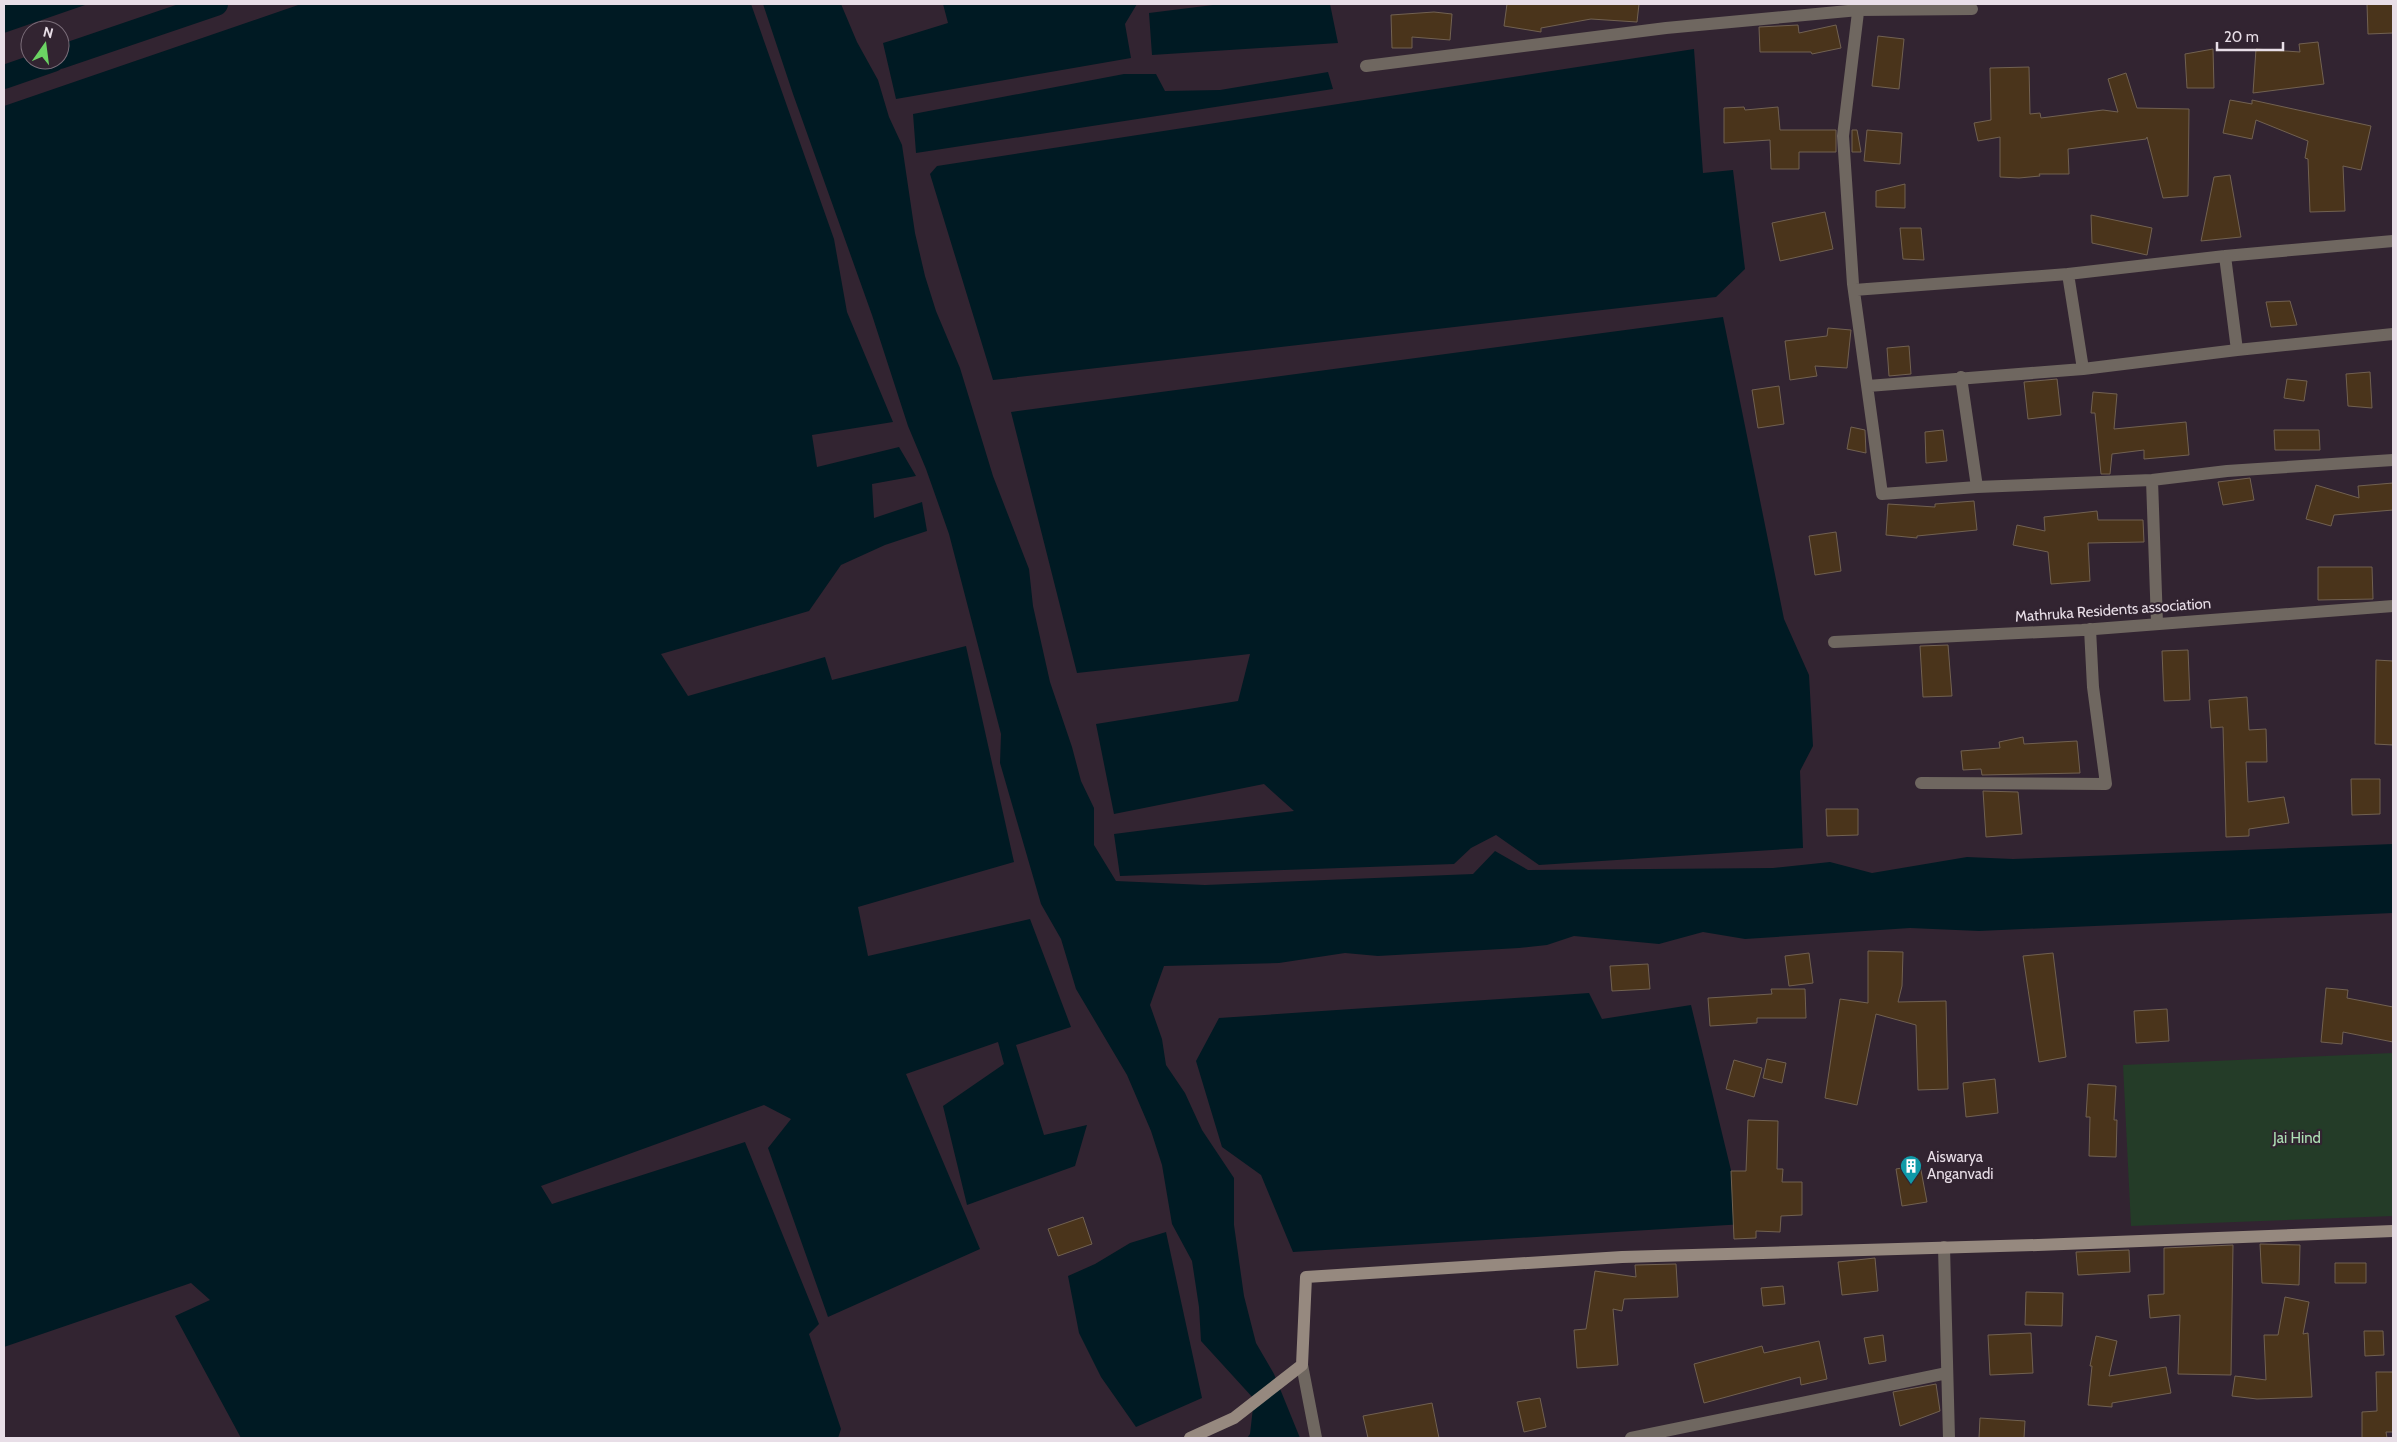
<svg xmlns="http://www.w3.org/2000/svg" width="2397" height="1442" viewBox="0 0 2397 1442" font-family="Cabin,sans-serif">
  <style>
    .green { fill: #243c28 }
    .water { fill: #001a23 }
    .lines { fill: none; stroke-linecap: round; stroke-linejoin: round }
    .canal { stroke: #001a23; stroke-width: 24 }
    .building { fill: #4a341b; stroke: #716151 }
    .minor { stroke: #6f6760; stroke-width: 12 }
    .secondary { stroke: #96897f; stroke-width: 12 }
    .labels { text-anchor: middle; stroke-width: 4.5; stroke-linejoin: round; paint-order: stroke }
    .street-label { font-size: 15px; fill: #e8dee7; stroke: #322431 }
    .park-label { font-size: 15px; fill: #aee1b5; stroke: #322431 }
    .poi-label { font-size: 15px; fill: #e8dee7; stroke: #322431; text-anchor: start }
  </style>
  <rect width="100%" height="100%" fill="#322431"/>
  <!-- green -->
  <path class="green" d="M 2393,1053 L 2393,1216 L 2131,1226 L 2123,1065 Z"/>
  <!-- water -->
  <path class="water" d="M 4,4 L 88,4 L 4,33 Z
    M 301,4 L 751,4 L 834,239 L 847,312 L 893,422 L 812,435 L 817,467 L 899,447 L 916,476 L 872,484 L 874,518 L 922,502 L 927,531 L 885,545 L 841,565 L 809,611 L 661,654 L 688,696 L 825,657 L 832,680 L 966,646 L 1014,862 L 858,907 L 868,956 L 1030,919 L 1071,1027 L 1016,1045 L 1044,1135 L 1087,1125 L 1075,1166 L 967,1205 L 943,1106 L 1004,1064 L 998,1042 L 906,1074 L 980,1249 L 828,1317 L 768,1148 L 791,1119 L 764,1105 L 541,1186 L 552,1204 L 745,1142 L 819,1324 L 809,1334 L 841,1429 L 838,1438 L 241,1438 L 175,1316 L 210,1300 L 191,1283 L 4,1347 L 4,106 Z
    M 763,4 L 841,4 L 857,42 L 878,80 L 889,117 L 902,145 L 915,233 L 925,276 L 936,311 L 960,368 L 993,476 L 1029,569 L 1033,606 L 1050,682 L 1072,747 L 1081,781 L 1094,808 L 1094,845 L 1116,881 L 1205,885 L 1473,874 L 1495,851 L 1528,870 L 1773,868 L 1830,862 L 1872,873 L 1967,857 L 2013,859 L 2393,844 L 2393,913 L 1979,931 L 1910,928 L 1745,939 L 1703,932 L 1659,944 L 1574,936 L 1547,945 L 1519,948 L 1378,956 L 1345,953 L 1279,963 L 1164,966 L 1150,1005 L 1162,1039 L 1166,1065 L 1185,1093 L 1202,1130 L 1234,1178 L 1234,1225 L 1244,1296 L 1256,1343 L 1274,1374 L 1300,1438 L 1247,1438 L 1250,1434 L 1254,1399 L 1201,1341 L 1199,1307 L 1192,1261 L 1172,1224 L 1162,1165 L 1151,1131 L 1127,1075 L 1076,989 L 1061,939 L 1041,904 L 1000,763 L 1001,734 L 949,534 L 926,469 L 908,426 L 872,315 L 793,94 Z
    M 943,4 L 1137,4 L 1125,24 L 1131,58 L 896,99 L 883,43 L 948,23 Z
    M 1221,4 L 1330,4 L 1338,43 L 1152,55 L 1149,13 Z
    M 1694,49 L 1703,173 L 1733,170 L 1745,269 L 1716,297 L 993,380 L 930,174 L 937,166 Z
    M 1328,72 L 1333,89 L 916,153 L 913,114 L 1124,74 L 1156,74 L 1165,91 L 1220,90 Z
    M 1723,317 L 1784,619 L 1809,675 L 1813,746 L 1800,771 L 1803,848 L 1539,865 L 1496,835 L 1471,848 L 1454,864 L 1120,876 L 1114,834 L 1294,811 L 1264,784 L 1114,814 L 1096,724 L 1238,701 L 1250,654 L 1077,673 L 1011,412 Z
    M 1589,993 L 1602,1019 L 1691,1005 L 1744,1224 L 1293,1252 L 1261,1175 L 1222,1147 L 1196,1061 L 1219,1018 Z
    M 1166,1232 L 1202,1398 L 1136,1427 L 1101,1377 L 1079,1333 L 1068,1276 L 1095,1264 L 1130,1243 Z"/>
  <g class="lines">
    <!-- canal -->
    <path class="canal" d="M 60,57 L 216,4
      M 4,77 L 53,60"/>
  </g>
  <!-- building -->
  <path class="building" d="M 1507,4 L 1639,4 L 1637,22 L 1591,19 L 1541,28 L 1541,32 L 1504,26 Z
    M 2367,4 L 2393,4 L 2393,33 L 2368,34 Z
    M 1434,12 L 1452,14 L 1450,40 L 1412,37 L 1412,48 L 1392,48 L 1391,15 Z
    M 1798,25 L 1799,33 L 1836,25 L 1841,48 L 1812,54 L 1811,52 L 1760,52 L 1759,27 Z
    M 1878,36 L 1904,39 L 1899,89 L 1872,86 Z
    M 2318,42 L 2324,84 L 2253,93 L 2256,49 L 2300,52 L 2299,44 Z
    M 2213,49 L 2214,88 L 2187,88 L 2185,54 Z
    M 2029,67 L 2030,114 L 2040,113 L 2041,118 L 2103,110 L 2118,112 L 2108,79 L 2126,73 L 2137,108 L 2189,109 L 2188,196 L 2163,198 L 2147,137 L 2146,139 L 2068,149 L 2069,174 L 2039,174 L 2040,176 L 2019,178 L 2000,177 L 2000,137 L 1978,141 L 1974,123 L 1991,120 L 1990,68 Z
    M 2230,100 L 2252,104 L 2252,100 L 2371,126 L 2361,170 L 2343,166 L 2345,211 L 2310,212 L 2308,159 L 2305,158 L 2308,141 L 2256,120 L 2252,139 L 2223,133 Z
    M 1744,107 L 1745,110 L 1778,107 L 1780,130 L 1836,130 L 1836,152 L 1799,152 L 1799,169 L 1771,169 L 1770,140 L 1724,143 L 1724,108 Z
    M 1852,130 L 1857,130 L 1861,152 L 1852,152 Z
    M 1867,130 L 1902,133 L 1900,164 L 1864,161 Z
    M 2230,175 L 2241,237 L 2201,241 L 2214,177 Z
    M 1905,184 L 1905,208 L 1876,207 L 1876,191 Z
    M 1825,212 L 1833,249 L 1780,261 L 1772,223 Z
    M 2091,215 L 2152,228 L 2147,255 L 2092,243 Z
    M 1900,228 L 1921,228 L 1924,260 L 1903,259 Z
    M 2290,301 L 2297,325 L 2271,327 L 2266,302 Z
    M 1828,328 L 1851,330 L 1847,368 L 1815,366 L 1817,376 L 1790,380 L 1785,341 L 1827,336 Z
    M 1909,346 L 1911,374 L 1889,376 L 1887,348 Z
    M 2370,372 L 2372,408 L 2348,406 L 2346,374 Z
    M 2057,379 L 2061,415 L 2028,419 L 2024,382 Z
    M 2287,379 L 2307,381 L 2304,401 L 2284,398 Z
    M 1779,386 L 1784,424 L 1758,428 L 1752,390 Z
    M 2093,392 L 2117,394 L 2114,429 L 2186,422 L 2189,455 L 2144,459 L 2144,450 L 2112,454 L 2110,474 L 2101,474 L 2095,413 L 2091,413 Z
    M 1851,427 L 1865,430 L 1866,453 L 1847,449 Z
    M 1943,430 L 1947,461 L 1926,463 L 1925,432 Z
    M 2274,430 L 2319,430 L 2320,450 L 2275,450 Z
    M 2250,478 L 2254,500 L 2223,505 L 2218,482 Z
    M 2393,483 L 2393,510 L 2334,515 L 2331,526 L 2306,519 L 2316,485 L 2359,498 L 2358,486 Z
    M 1974,501 L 1977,530 L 1917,536 L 1917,538 L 1886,535 L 1888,504 L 1935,507 L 1935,504 Z
    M 2097,511 L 2098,520 L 2143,520 L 2144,542 L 2088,543 L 2090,581 L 2051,584 L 2048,552 L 2013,545 L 2017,525 L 2045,531 L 2044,517 Z
    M 1836,532 L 1841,571 L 1815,575 L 1809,536 Z
    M 2318,567 L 2372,567 L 2373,599 L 2318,600 Z
    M 1948,645 L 1952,696 L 1923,697 L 1920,646 Z
    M 2188,650 L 2190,700 L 2164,701 L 2162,651 Z
    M 2376,660 L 2393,661 L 2393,745 L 2375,744 Z
    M 2247,697 L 2249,730 L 2266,729 L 2267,762 L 2246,762 L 2248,802 L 2284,797 L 2289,823 L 2249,829 L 2249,836 L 2226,837 L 2223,727 L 2211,728 L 2209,700 Z
    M 2023,737 L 2024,744 L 2077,741 L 2080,773 L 1982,775 L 1981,769 L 1963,770 L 1961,751 L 2000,748 L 1999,742 Z
    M 2351,779 L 2380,779 L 2380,814 L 2352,815 Z
    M 1983,791 L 2018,792 L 2022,834 L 1986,837 Z
    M 1826,809 L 1858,809 L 1858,835 L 1827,836 Z
    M 1868,951 L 1903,952 L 1902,986 L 1898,1002 L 1946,1001 L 1948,1089 L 1918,1090 L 1916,1025 L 1876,1014 L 1857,1105 L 1825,1098 L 1840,999 L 1868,1003 Z
    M 1809,953 L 1813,983 L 1789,986 L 1785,956 Z
    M 2053,953 L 2066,1057 L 2039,1062 L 2023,956 Z
    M 1648,964 L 1650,989 L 1612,991 L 1610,966 Z
    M 2326,988 L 2348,990 L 2347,998 L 2393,1007 L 2393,1042 L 2343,1032 L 2342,1044 L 2321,1042 Z
    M 1771,989 L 1805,989 L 1806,1018 L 1757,1018 L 1757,1023 L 1710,1026 L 1708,998 L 1772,994 Z
    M 2167,1009 L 2169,1041 L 2136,1043 L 2134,1011 Z
    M 1767,1059 L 1786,1063 L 1782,1083 L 1763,1078 Z
    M 1734,1060 L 1762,1068 L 1754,1097 L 1726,1089 Z
    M 1995,1079 L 1998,1113 L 1966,1117 L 1963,1083 Z
    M 2088,1084 L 2116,1086 L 2114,1120 L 2117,1120 L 2116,1157 L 2089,1156 L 2090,1117 L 2086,1117 Z
    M 1748,1120 L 1778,1121 L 1777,1169 L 1783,1169 L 1782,1182 L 1802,1182 L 1802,1215 L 1781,1216 L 1780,1232 L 1756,1231 L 1756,1238 L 1734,1239 L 1731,1171 L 1746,1171 Z
    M 1920,1165 L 1927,1202 L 1902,1206 L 1896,1169 Z
    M 1083,1217 L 1092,1244 L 1058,1256 L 1048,1229 Z
    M 2260,1244 L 2300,1245 L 2299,1285 L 2262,1283 Z
    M 2233,1245 L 2231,1375 L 2178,1374 L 2180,1315 L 2150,1318 L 2148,1295 L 2164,1294 L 2164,1248 Z
    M 2129,1250 L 2130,1272 L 2078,1275 L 2076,1252 Z
    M 1875,1258 L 1878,1291 L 1842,1295 L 1838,1262 Z
    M 2335,1263 L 2366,1263 L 2366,1283 L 2335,1283 Z
    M 1676,1264 L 1678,1297 L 1624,1299 L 1622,1311 L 1613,1309 L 1618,1365 L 1577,1368 L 1574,1330 L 1586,1329 L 1595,1271 L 1636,1277 L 1635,1265 Z
    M 1783,1286 L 1785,1304 L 1763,1306 L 1761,1288 Z
    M 2026,1292 L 2063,1293 L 2062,1326 L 2025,1325 Z
    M 2285,1297 L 2309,1302 L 2303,1334 L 2308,1333 L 2312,1397 L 2257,1399 L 2232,1396 L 2235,1376 L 2266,1380 L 2264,1335 L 2278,1335 Z
    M 2364,1331 L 2383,1331 L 2384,1355 L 2365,1356 Z
    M 2031,1333 L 2033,1373 L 1990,1375 L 1988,1335 Z
    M 1883,1335 L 1886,1361 L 1869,1364 L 1864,1338 Z
    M 2096,1336 L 2117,1341 L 2109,1376 L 2166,1367 L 2171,1393 L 2112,1403 L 2112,1407 L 2088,1405 L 2092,1366 L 2090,1366 Z
    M 1819,1341 L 1827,1379 L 1801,1385 L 1800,1377 L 1704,1403 L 1694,1364 L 1762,1346 L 1764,1353 Z
    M 2376,1372 L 2393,1372 L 2393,1432 L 2386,1432 L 2387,1438 L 2362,1438 L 2362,1412 L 2377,1411 Z
    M 1936,1384 L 1940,1411 L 1900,1426 L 1893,1392 Z
    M 1540,1398 L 1546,1427 L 1524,1432 L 1517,1402 Z
    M 1432,1403 L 1439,1438 L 1368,1438 L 1363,1416 Z
    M 1980,1418 L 2025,1421 L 2024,1438 L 1979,1438 Z"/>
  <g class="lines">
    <!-- minor -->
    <path class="minor" d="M 1859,4 L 1843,136 L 1853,284 L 1882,494 L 1977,487 L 2152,480 L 2227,471 L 2393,460
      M 1366,66 L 1666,28 L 1859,10 L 1972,9
      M 2225,256 L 2237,350
      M 2068,274 L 2083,369
      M 1854,290 L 2068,274 L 2225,256 L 2393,241
      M 1961,377 L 1977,487
      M 1868,386 L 2083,369 L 2237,350 L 2393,334
      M 2152,480 L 2157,623
      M 1834,642 L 2082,630 L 2393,606
      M 1921,783 L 2106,784 L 2093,687 L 2090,629
      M 1944,1247 L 1949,1438
      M 1302,1365 L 1316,1438
      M 1631,1438 L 1947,1373"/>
    <!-- secondary -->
    <path class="secondary" d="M 1190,1438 L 1234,1418 L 1302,1365 L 1306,1277 L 1622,1257 L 2038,1245 L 2393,1231"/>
  </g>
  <!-- icons -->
  <defs>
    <g id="building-pin" transform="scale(1.125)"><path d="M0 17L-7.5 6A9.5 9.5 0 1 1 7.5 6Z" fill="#0f9aa8" stroke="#322431"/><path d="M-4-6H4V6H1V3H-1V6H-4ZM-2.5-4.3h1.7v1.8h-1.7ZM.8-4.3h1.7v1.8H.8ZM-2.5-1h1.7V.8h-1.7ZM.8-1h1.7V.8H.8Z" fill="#fff"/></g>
  </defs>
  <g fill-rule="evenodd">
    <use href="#building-pin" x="1911" y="1166"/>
  </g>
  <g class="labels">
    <!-- street labels -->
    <g class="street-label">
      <text transform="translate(2113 610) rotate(-4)" y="5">Mathruka Residents association</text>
    </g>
    <!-- park labels -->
    <g class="park-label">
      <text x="2297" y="1143">Jai Hind</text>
    </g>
    <!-- poi labels -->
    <g class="poi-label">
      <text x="1927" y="1162">Aiswarya<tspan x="1927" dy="17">Anganvadi</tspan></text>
    </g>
  </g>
  <!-- border -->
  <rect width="2397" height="1442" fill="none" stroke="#e8dee7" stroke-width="10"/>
  <!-- north arrow -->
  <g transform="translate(45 45) rotate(14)"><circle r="24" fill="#322431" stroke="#7b6e7a"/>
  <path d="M0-4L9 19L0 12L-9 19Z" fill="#6bd363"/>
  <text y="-8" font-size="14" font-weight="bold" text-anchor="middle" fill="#e8dee7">N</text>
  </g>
  <!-- scale -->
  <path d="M2217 42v8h66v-8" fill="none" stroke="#e8dee7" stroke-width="2.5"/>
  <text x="2224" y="42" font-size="15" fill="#e8dee7" stroke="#322431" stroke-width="4" paint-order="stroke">20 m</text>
</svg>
